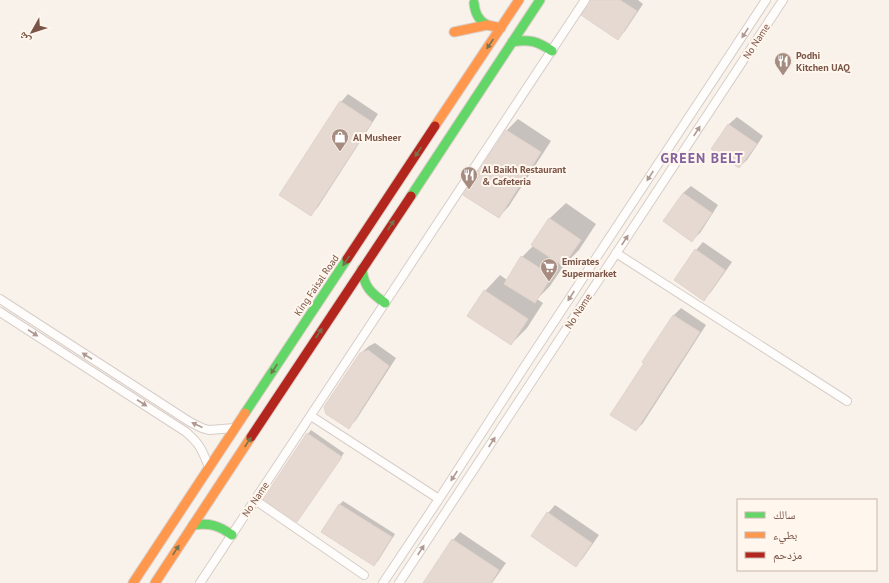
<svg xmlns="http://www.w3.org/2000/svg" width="889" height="583" viewBox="0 0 889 583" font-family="'PT Sans','Noto Naskh Arabic',sans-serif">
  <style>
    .shadow { fill: #0003 }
    .building { fill: #e5d9d2; stroke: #e2d4cc }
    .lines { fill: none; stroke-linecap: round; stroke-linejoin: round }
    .street-casing { stroke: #d7cdc8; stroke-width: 10 }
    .fast-casing { stroke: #dacec8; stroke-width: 11 }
    .slow-casing { stroke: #dacec8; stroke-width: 11 }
    .jam-casing { stroke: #dacec8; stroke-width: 11 }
    .street { stroke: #fefdfc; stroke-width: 8 }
    .fast { stroke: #63d668; stroke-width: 9 }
    .slow { stroke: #ff974d; stroke-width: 9 }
    .jam { stroke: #b3261e; stroke-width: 9 }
    .oneway { fill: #af988f }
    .oneway2 { fill: #74744f }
    .labels { text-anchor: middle; stroke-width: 4; stroke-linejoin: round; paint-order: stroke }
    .street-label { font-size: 10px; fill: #7a5447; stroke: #fff6ed }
    .poi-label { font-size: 10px; font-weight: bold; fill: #7a5447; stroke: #fff6ed; text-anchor: start }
    .district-label { font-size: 14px; font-weight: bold; letter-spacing: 1px; fill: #83629e; stroke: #fff6ed }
  </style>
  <rect width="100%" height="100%" fill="#f8f2eb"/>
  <!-- shadow -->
  <path class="shadow" d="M 591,0 L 638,0 L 643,4 L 625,31 L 618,38 L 591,3 Z
    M 348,94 L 378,114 L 318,207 L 311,214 L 341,102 Z
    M 737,117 L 763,136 L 747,160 L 739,167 L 713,149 L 729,124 Z
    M 518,119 L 551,141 L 509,206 L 499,217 L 464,195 L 507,130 Z
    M 691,186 L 718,205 L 700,233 L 692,240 L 683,193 Z
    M 566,203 L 596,224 L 579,250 L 565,264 L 550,286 L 537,299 L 543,303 L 527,328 L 511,344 L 485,291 L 500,275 L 507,280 L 522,257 L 534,245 L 533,244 L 550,218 Z
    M 703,242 L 732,262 L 711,292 L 704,299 L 696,250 Z
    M 681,308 L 706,325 L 643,423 L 636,430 L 646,363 L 644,361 L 674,315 Z
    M 375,343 L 396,358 L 356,420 L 349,427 L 361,353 L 369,346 Z
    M 311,430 L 344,453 L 300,517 L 308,434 Z
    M 343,501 L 395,534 L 378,561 L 374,564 L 323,532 L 340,504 Z
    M 555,505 L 599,535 L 583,558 L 576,565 L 548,513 Z
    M 460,532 L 506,563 L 492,583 L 424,583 L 453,540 Z"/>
  <!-- building -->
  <path class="building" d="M 590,0 L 620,0 L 637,11 L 618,40 L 581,15 L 590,3 Z
    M 340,101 L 372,122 L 311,216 L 279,195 Z
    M 728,124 L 757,144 L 739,168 L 711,149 Z
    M 506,130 L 541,152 L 499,218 L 463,195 Z
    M 683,193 L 712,213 L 692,242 L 663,221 Z
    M 549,218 L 581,240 L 563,266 L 531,245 Z
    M 695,249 L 725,270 L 704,301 L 674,280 Z
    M 521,256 L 552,276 L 535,303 L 504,284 Z
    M 484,290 L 528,319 L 511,345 L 467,316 Z
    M 673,315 L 700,332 L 636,431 L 610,415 L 644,363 L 642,362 Z
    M 368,350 L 389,366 L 349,429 L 326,414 L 324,407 L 360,353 Z
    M 307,433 L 342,457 L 297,522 L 263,499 Z
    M 339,504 L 392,537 L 374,566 L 321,532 Z
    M 547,512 L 592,543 L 576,567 L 531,536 Z
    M 452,539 L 499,570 L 491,583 L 423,583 Z"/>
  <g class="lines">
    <!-- street casing -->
    <g class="street-casing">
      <path id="street" d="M 616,253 L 847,401
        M 0,299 L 190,422 L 202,428 L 209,430 L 235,428
        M 0,312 L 186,432 C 200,444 202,450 209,467
        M 311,416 L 439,499
        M 255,500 L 364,575
        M 200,583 L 585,0
        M 383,583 L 439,499 L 523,369 L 766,0
        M 399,583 L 783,0"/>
    </g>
    <!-- fast casing -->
    <g class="fast-casing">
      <path id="fast" d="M 474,3 C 475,13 478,20 487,25
        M 512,42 C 530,39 537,41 552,51
        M 411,196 L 540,0
        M 362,269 C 364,287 371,293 385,303
        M 245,413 L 347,259
        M 193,525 C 210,523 218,525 232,535"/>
    </g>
    <!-- slow casing -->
    <g class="slow-casing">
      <path id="slow" d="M 454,32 L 487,25 L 501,28
        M 435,126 L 519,0
        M 133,583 L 245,413
        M 155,583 L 251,437"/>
    </g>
    <!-- jam casing -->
    <g class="jam-casing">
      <path id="jam" d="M 347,259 L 435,126
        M 251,437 L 411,196"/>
    </g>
    <!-- street -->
    <use href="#street" class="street"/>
    <!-- fast -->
    <use href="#fast" class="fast"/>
    <!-- slow -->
    <use href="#slow" class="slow"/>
    <!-- jam -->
    <use href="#jam" class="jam"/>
  </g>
  <!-- one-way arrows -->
  <defs><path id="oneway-solid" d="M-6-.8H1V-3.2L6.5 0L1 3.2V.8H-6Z"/></defs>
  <g class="oneway">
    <use href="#oneway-solid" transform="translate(745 33) rotate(123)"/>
    <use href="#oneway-solid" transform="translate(697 131) rotate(-57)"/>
    <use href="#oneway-solid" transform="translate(650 176) rotate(123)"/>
    <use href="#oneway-solid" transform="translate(625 240) rotate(-57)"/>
    <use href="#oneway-solid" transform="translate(571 296) rotate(123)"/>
    <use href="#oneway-solid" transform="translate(33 333) rotate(33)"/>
    <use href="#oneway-solid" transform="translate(87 356) rotate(-147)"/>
    <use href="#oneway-solid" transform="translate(142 403) rotate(33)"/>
    <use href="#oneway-solid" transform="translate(197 425) rotate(-156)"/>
    <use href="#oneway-solid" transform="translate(492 442) rotate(-57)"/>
    <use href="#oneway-solid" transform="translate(454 476) rotate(123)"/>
    <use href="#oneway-solid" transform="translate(421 550) rotate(-57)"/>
  </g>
  <g class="oneway2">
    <use href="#oneway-solid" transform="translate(490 44) rotate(124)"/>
    <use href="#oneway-solid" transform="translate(418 152) rotate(124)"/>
    <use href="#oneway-solid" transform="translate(391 225) rotate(-57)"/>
    <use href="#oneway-solid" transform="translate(346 261) rotate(124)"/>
    <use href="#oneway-solid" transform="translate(319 333) rotate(-57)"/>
    <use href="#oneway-solid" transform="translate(274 369) rotate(124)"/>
    <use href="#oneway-solid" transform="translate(248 442) rotate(-57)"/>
    <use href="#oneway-solid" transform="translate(176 550) rotate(-57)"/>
  </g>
  <!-- icons -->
  <defs>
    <g id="restaurant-pin" transform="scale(0.9)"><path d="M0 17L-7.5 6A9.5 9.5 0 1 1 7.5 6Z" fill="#a68b80" stroke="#fff6ed"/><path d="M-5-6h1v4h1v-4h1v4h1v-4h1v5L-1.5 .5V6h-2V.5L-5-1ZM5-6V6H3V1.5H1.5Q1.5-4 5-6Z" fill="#fff"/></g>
    <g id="shop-pin" transform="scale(0.9)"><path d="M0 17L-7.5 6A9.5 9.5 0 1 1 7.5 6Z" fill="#a68b80" stroke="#fff6ed"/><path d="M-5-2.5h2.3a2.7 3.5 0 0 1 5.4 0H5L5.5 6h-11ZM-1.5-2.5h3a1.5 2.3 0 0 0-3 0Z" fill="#fff"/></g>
    <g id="supermarket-pin" transform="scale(0.9)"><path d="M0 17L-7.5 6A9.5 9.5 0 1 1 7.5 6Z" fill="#a68b80" stroke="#fff6ed"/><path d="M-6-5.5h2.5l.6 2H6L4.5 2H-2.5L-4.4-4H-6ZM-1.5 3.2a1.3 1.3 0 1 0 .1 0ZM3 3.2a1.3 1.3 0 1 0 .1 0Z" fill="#fff"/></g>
  </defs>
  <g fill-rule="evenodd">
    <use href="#restaurant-pin" x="783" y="61"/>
    <use href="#shop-pin" x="340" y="137"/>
    <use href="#restaurant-pin" x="469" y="175"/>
    <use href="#supermarket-pin" x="549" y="267"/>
  </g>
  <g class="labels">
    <!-- street labels -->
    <g class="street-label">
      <text transform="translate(756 41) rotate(-57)" y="4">No Name</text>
      <text transform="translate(316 285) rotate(-56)" y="4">King Faisal Road</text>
      <text transform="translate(578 311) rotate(-57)" y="4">No Name</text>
      <text transform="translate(255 499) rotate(-56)" y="4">No Name</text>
    </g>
    <!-- poi labels -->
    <g class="poi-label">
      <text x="796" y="59">Podhi<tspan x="796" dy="12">Kitchen UAQ</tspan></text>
      <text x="353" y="141">Al Musheer</text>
      <text x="482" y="173">Al Baikh Restaurant<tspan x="482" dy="12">&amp; Cafeteria</tspan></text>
      <text x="562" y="265">Emirates<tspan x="562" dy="12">Supermarket</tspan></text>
    </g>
    <!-- district labels -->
    <g class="district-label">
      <text x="702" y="163">GREEN BELT</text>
    </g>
  </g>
  <!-- legend -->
  <rect x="737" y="499" width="140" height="72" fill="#fff6ed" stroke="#cab5ab"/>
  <rect x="745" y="512" width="20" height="6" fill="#63d668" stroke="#cab5ab"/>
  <text x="773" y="519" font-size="12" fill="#7a5447">سالك</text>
  <rect x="745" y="532" width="20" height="6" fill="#ff974d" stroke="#cab5ab"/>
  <text x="773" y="539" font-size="12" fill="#7a5447">بطيء</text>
  <rect x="745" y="552" width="20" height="6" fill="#b3261e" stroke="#cab5ab"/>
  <text x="773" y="559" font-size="12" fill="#7a5447">مزدحم</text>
  <!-- north arrow -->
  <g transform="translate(32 32) rotate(231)" stroke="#fff6ed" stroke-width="3" paint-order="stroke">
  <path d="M0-3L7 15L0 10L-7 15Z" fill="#7a5447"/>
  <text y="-6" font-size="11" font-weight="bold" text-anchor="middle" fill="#7a5447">ش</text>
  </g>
</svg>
